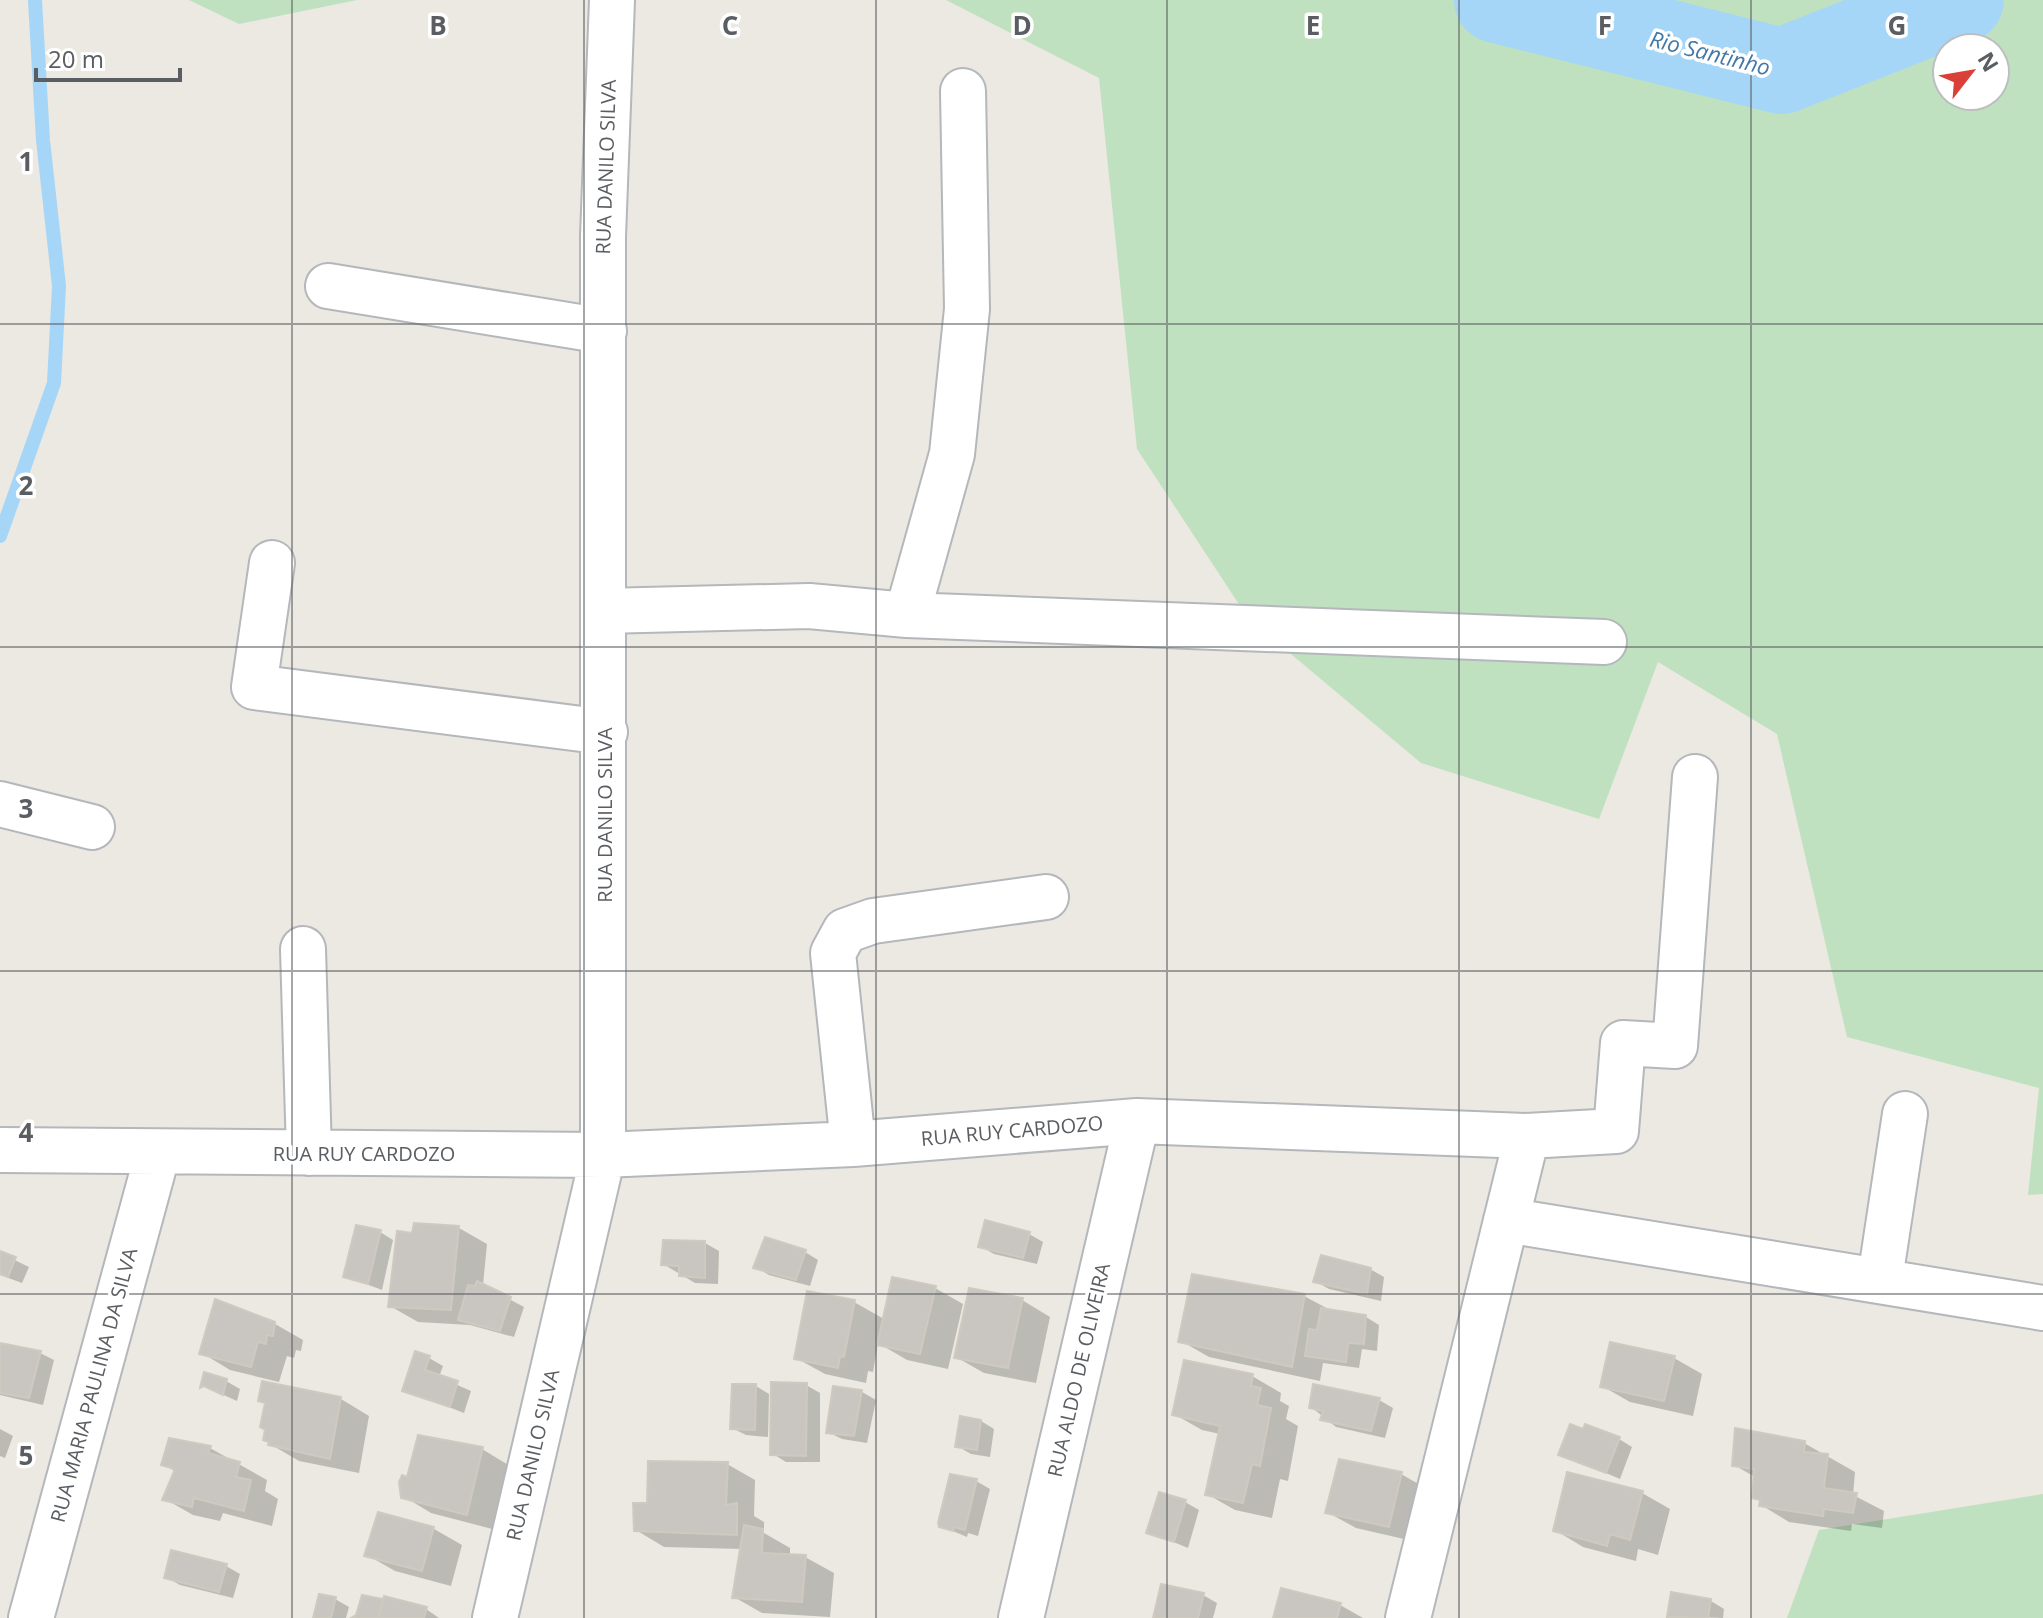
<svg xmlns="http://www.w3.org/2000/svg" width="2043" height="1618" viewBox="0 0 2043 1618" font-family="'Open Sans',sans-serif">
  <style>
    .green { fill: #c0e1bf; fill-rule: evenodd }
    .shadow { fill: #0003 }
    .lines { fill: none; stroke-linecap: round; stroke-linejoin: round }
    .stream { stroke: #a5d6f8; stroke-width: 14 }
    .river { stroke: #a5d6f8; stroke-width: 86 }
    .building { fill: #c9c5c0; stroke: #cfcac0; stroke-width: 2 }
    .minor-casing { stroke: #b4b7bb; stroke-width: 48 }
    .minor { stroke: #fff; stroke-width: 44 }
    .grid { fill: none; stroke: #5a5d61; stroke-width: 2; stroke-opacity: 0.55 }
    .labels { text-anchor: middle; stroke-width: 7; stroke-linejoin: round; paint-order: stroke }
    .street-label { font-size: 20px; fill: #5a5d61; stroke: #fff }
    .water-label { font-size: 22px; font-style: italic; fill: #4478a7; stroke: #fff }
    .grid-label { font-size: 26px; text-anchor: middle; font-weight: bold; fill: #5a5d61; stroke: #fff; stroke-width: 7; stroke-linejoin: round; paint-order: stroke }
  </style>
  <rect width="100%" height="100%" fill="#ebe9e1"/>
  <!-- green -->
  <path class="green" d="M 189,0 L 357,0 L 239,24 Z
    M 946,0 L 2043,0 L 2043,1194 L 2028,1195 L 2039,1088 L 1847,1037 L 1777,734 L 1658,662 L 1599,819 L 1421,763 L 1248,618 L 1137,449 L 1099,78 ZM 1947,48 L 1995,48 L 1995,96 L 1947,96 Z
    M 2043,1494 L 2043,1618 L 1787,1618 L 1819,1530 Z"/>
  <!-- shadow -->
  <path class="shadow" d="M 459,1228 L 487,1244 L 483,1285 L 524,1307 L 514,1337 L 470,1325 L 418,1322 L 390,1306 L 414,1235 Z
    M 380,1232 L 393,1240 L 382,1290 L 345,1276 Z
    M 1029,1234 L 1043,1242 L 1037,1264 L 994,1254 L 980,1246 Z
    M 705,1243 L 719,1251 L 718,1284 L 695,1283 L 663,1264 Z
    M 805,1252 L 818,1260 L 810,1286 L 769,1275 L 756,1267 Z
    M 0,1253 L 29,1267 L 22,1283 L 0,1275 Z
    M 1370,1269 L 1384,1277 L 1381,1301 L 1329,1289 L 1315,1281 Z
    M 935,1288 L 963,1304 L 948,1369 L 907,1360 L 878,1343 L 873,1372 L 868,1371 L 866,1383 L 825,1374 L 796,1358 L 854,1302 L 884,1319 Z
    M 1304,1296 L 1332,1311 L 1366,1317 L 1379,1325 L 1377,1351 L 1362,1349 L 1359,1368 L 1323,1363 L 1320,1381 L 1209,1357 L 1181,1341 Z
    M 1022,1300 L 1050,1317 L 1036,1383 L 984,1373 L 956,1357 Z
    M 275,1324 L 303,1340 L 301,1351 L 296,1350 L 294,1358 L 287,1356 L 279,1382 L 230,1370 L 202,1353 Z
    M 0,1345 L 40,1353 L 54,1360 L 43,1405 L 0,1395 Z
    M 429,1358 L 443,1366 L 439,1377 L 471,1391 L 464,1413 L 405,1390 Z
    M 1674,1358 L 1702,1374 L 1693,1416 L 1630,1402 L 1602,1386 Z
    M 1252,1376 L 1281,1393 L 1280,1401 L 1289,1406 L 1286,1419 L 1298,1426 L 1288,1481 L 1280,1479 L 1272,1518 L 1235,1510 L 1207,1494 L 1220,1434 L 1202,1430 L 1174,1414 Z
    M 226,1381 L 240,1389 L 237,1401 L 217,1392 Z
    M 806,1385 L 820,1393 L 820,1462 L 786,1462 L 773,1454 Z
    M 756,1386 L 769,1394 L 768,1437 L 746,1435 L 732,1428 Z
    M 835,1388 L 862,1392 L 876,1400 L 867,1443 L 842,1439 L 828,1432 Z
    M 341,1399 L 369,1416 L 359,1473 L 299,1461 L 270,1444 Z
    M 1379,1400 L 1393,1408 L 1385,1438 L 1336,1427 L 1311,1407 Z
    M 981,1421 L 994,1429 L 990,1457 L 971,1454 L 957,1446 Z
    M 0,1429 L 13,1436 L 5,1458 L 0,1456 Z
    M 1619,1439 L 1632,1447 L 1620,1479 L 1561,1454 Z
    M 1804,1443 L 1855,1472 L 1853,1495 L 1884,1511 L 1882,1528 L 1852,1524 L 1851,1531 L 1789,1522 L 1761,1505 L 1761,1501 L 1754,1497 L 1755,1477 L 1734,1465 Z
    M 210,1448 L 267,1480 L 265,1491 L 278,1499 L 272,1526 L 223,1513 L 220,1521 L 193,1515 L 165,1499 L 176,1472 L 163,1464 Z
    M 482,1449 L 510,1466 L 496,1530 L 431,1513 L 403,1496 Z
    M 727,1464 L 755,1480 L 754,1516 L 764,1522 L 764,1533 L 790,1548 L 790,1556 L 805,1557 L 834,1573 L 830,1617 L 762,1613 L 734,1597 L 742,1549 L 664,1547 L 636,1530 L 649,1505 Z
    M 1401,1474 L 1429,1490 L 1417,1542 L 1356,1528 L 1327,1512 Z
    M 976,1481 L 990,1489 L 978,1536 L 968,1533 L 967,1537 L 941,1526 Z
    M 1642,1493 L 1670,1509 L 1658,1555 L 1638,1549 L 1636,1561 L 1583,1547 L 1555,1530 Z
    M 1185,1502 L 1199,1510 L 1188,1548 L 1149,1532 Z
    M 379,1515 L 434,1529 L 462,1545 L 451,1586 L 395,1571 L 367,1555 Z
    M 226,1566 L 240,1574 L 233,1598 L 180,1585 L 166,1577 Z
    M 1203,1595 L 1217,1603 L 1213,1618 L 1155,1618 Z
    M 363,1597 L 426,1609 L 439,1618 L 353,1618 L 358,1618 Z
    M 335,1599 L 349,1607 L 346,1618 L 315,1618 Z
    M 1711,1601 L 1724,1609 L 1723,1618 L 1669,1616 Z
    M 1340,1605 L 1363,1618 L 1275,1618 Z"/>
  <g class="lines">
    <!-- stream -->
    <path class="stream" d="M 0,536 L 54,383 L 59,286 L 43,140 L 35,0"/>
    <!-- river -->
    <path class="river" d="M 1497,0 L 1782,71 L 1961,0"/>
  </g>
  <!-- building -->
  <path class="building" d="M 985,1220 L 1030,1232 L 1023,1258 L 978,1247 Z
    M 414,1223 L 459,1226 L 451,1310 L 388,1307 L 397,1231 L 412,1233 Z
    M 356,1225 L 381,1230 L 368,1284 L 343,1277 Z
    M 765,1237 L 806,1250 L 796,1280 L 753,1268 Z
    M 663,1240 L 705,1241 L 705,1278 L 679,1276 L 679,1266 L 661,1265 Z
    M 0,1251 L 16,1257 L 8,1277 L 0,1274 Z
    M 1321,1255 L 1371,1268 L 1367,1294 L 1313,1282 Z
    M 1192,1274 L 1305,1294 L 1292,1367 L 1178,1342 Z
    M 892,1277 L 936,1286 L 920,1354 L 877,1345 Z
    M 477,1281 L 511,1297 L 500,1331 L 458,1320 L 468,1285 L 475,1286 Z
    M 969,1288 L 1023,1298 L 1008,1368 L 954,1358 Z
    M 807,1291 L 855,1300 L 844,1357 L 840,1356 L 838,1368 L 794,1359 Z
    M 215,1299 L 275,1322 L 273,1336 L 267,1335 L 266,1344 L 258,1342 L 251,1367 L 199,1354 Z
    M 1321,1308 L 1366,1315 L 1364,1344 L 1348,1343 L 1346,1362 L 1305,1356 L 1309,1329 L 1317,1330 Z
    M 1610,1342 L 1675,1356 L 1664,1401 L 1600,1387 Z
    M 0,1343 L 41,1351 L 29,1398 L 0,1393 Z
    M 415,1351 L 430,1356 L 425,1370 L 458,1381 L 450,1407 L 402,1391 Z
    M 1184,1360 L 1253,1374 L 1251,1386 L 1261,1388 L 1257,1405 L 1271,1408 L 1260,1466 L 1252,1464 L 1243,1503 L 1205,1495 L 1220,1426 L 1172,1415 Z
    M 204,1372 L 227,1379 L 223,1395 L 204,1386 L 200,1388 Z
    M 262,1381 L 341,1397 L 330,1459 L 268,1445 L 269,1442 L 263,1440 L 265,1430 L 260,1427 L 265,1403 L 258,1401 Z
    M 771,1382 L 807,1383 L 806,1456 L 770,1455 Z
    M 732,1384 L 756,1384 L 755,1430 L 730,1429 Z
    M 1313,1384 L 1380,1398 L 1371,1431 L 1320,1420 L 1323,1411 L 1309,1408 Z
    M 833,1386 L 862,1390 L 854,1436 L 826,1433 Z
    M 960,1416 L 981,1420 L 977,1450 L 955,1447 Z
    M 1570,1424 L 1583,1429 L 1585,1424 L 1620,1437 L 1606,1473 L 1558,1455 Z
    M 1735,1428 L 1805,1441 L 1804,1452 L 1828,1454 L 1824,1488 L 1857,1493 L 1853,1513 L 1824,1509 L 1823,1516 L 1759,1506 L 1760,1500 L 1752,1498 L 1754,1469 L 1732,1466 Z
    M 418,1435 L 483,1447 L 467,1515 L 401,1498 L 399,1482 L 402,1475 L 407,1477 Z
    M 169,1438 L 211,1446 L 208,1453 L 240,1462 L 236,1477 L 251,1480 L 244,1511 L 194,1498 L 192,1507 L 162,1500 L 175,1469 L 161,1465 Z
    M 1339,1459 L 1402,1472 L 1389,1527 L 1325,1513 Z
    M 648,1461 L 728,1462 L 726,1505 L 737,1503 L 737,1535 L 634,1531 L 633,1503 L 647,1503 Z
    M 1567,1472 L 1643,1491 L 1630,1540 L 1610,1534 L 1607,1546 L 1553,1531 Z
    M 950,1474 L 977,1479 L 965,1530 L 954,1527 L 953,1531 L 939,1527 L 938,1523 Z
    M 1159,1492 L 1186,1500 L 1174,1542 L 1146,1533 Z
    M 378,1512 L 434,1527 L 422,1571 L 364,1556 Z
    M 744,1525 L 763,1529 L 762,1553 L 806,1555 L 802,1602 L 732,1598 Z
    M 171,1550 L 227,1564 L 219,1592 L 164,1578 Z
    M 1161,1584 L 1204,1593 L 1198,1618 L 1153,1618 Z
    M 1281,1588 L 1341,1603 L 1337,1618 L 1273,1618 Z
    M 1671,1592 L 1711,1599 L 1708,1618 L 1667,1617 Z
    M 319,1594 L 336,1597 L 331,1618 L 313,1618 Z
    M 362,1595 L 383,1599 L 379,1618 L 351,1618 L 356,1615 Z
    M 384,1596 L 427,1607 L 424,1618 L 379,1618 Z"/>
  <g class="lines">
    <!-- minor casing -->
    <g class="minor-casing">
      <path id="minor" d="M 328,286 L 604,331
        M 272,563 L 254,687 L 605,732
        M 603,611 L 809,606 L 907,615 L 1604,642
        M 907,615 L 952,454 L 967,309 L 963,91
        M 0,804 L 92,827
        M 303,949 L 309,1153
        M 1527,1136 L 1616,1131 L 1623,1043 L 1675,1046 L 1695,777
        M 853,1144 L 833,953 L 845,931 L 873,921 L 1046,897
        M 0,1150 L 603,1155 L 853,1144 L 1137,1121 L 1527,1136 L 1408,1618
        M 1506,1220 L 2043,1308
        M 1880,1279 L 1905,1114
        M 31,1618 L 158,1152
        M 495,1618 L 603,1155 L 603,236 L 612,0
        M 1021,1618 L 1137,1121"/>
    </g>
    <!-- minor -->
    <use href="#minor" class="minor"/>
  </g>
  <!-- grid -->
  <path class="grid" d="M 292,0 L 292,1618M 584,0 L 584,1618M 876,0 L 876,1618M 1167,0 L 1167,1618M 1459,0 L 1459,1618M 1751,0 L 1751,1618M 0,324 L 2043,324M 0,647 L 2043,647M 0,971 L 2043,971M 0,1294 L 2043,1294"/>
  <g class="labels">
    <!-- street labels -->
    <g class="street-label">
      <text transform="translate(606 167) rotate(-88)" y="7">RUA DANILO SILVA</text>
      <text transform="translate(605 815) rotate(-90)" y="7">RUA DANILO SILVA</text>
      <text transform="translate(1012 1131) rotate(-5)" y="7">RUA RUY CARDOZO</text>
      <text x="364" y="1161">RUA RUY CARDOZO</text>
      <text transform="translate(1079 1370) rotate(-77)" y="7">RUA ALDO DE OLIVEIRA</text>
      <text transform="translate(94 1385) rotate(-75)" y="7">RUA MARIA PAULINA DA SILVA</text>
      <text transform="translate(533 1455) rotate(-77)" y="7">RUA DANILO SILVA</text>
    </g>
    <!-- water labels -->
    <g class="water-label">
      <text transform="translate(1710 53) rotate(14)" y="8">Rio Santinho</text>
    </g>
  </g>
  <g class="grid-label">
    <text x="438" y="35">B</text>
    <text x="730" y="35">C</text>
    <text x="1022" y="35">D</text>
    <text x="1313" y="35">E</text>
    <text x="1605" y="35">F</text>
    <text x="1897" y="35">G</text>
    <text x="26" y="171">1</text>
    <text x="26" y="495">2</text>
    <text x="26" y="818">3</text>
    <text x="26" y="1142">4</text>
    <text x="26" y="1465">5</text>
  </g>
  <!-- north arrow -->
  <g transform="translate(1971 72) rotate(59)"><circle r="38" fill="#ffffff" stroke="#bdbec0" stroke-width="2"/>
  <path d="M0-6L14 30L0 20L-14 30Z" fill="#da4038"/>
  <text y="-12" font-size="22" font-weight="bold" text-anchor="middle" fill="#5a5d61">N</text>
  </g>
  <!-- scale -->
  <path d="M36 68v12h144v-12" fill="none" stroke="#5a5d61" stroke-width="4"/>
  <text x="48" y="68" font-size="24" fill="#5a5d61" stroke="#ffffff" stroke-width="6" paint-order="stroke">20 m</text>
</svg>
